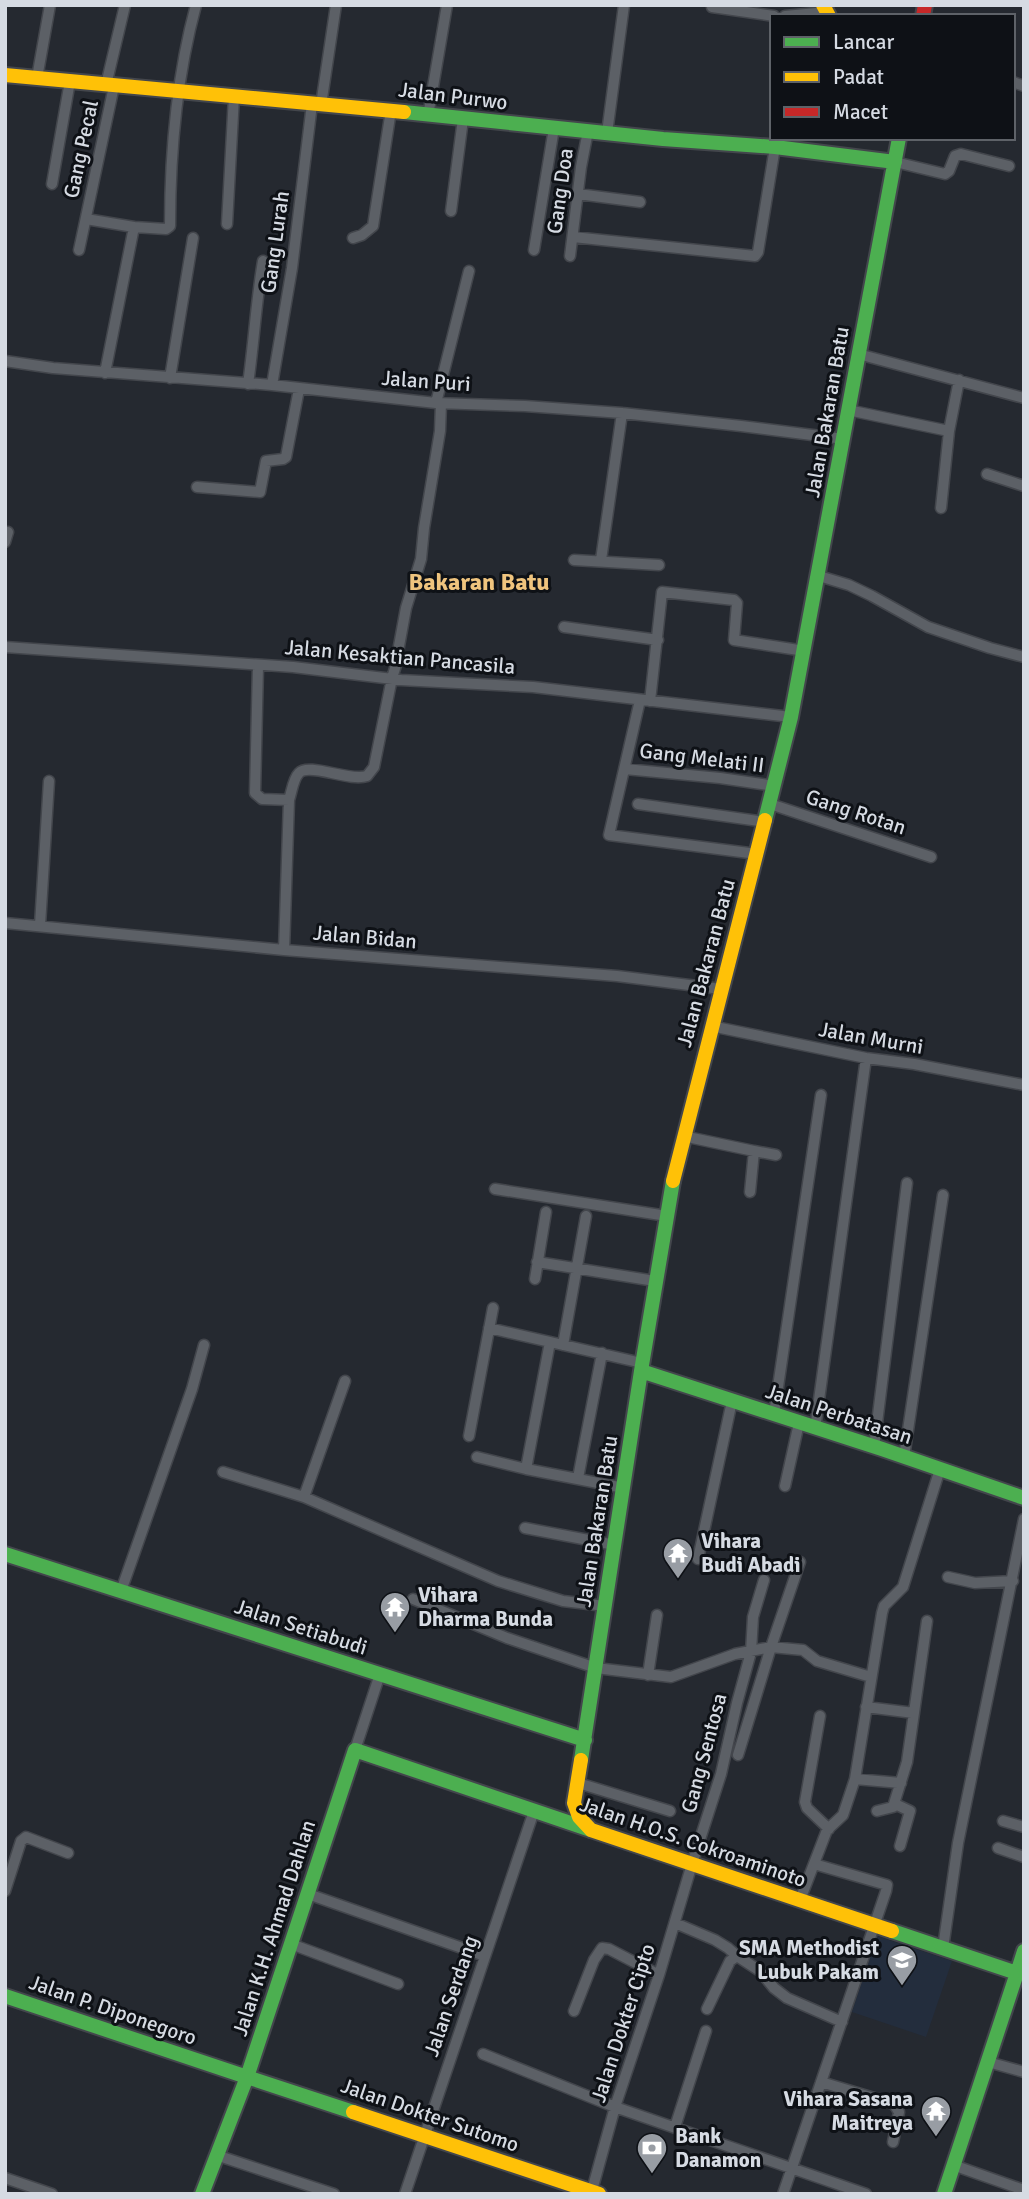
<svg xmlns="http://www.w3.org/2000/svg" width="1029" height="2199" viewBox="0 0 1029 2199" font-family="Signika,sans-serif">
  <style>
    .built { fill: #232d3d }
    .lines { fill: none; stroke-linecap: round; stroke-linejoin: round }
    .street-casing { stroke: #43464c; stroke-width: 13 }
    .fast-casing { stroke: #43464c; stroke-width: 18 }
    .slow-casing { stroke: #43464c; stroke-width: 18 }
    .jam-casing { stroke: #43464c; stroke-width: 18 }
    .street { stroke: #5c6066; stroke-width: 10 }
    .fast { stroke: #4caf50; stroke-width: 14 }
    .slow { stroke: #ffc107; stroke-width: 14 }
    .jam { stroke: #c62828; stroke-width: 14 }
    .labels { text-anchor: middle; stroke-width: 6; stroke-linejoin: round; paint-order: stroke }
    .street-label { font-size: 21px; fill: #d6dbe3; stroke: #0e1116 }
    .poi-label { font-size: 21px; font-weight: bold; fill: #d6dbe3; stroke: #0e1116; text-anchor: start }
    .quarter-label { font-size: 24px; font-weight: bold; fill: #efc47e; stroke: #0e1116 }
  </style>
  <rect width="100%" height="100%" fill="#252930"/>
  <!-- built -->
  <path class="built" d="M 877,1936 L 952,1961 L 926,2037 L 852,2012 Z"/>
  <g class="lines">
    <!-- street casing -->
    <g class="street-casing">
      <path id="street" d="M 712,7 L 774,16
        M 785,16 L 827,12
        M 37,78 L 50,5
        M 1013,82 L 1024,86
        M 106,85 L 125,5
        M 321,105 L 336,5
        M 428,116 L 447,5
        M 607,133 L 624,5
        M 895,162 L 945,174 L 949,171 L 955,156 L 961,154 L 1009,166
        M 52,184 L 70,81
        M 578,194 L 640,202
        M 451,211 L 463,119
        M 86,219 L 134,227 L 105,373
        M 227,224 L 234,96
        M 134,227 L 166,229 L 170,226 C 170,154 177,75 196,5
        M 573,237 L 755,256 L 758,252 L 775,147
        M 353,238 L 362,235 L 373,226 L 391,110
        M 79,250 L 114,86
        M 534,250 L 554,128
        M 570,256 L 581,167 L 588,131
        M 858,354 L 1024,398
        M 5,361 L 53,368 L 272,385 L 436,403 L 525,406 L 622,413 L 741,426 L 844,439
        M 170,378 L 193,238
        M 248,384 C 254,342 256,302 263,261
        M 272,385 L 292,268 L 312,104
        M 436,403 L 469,271
        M 848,410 L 949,431
        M 987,474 L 1024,486
        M 197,487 L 260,492 L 266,461 L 283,459 L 286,457 L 299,389
        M 941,508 L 949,431 L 959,380
        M 5,542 L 8,532
        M 574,560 L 659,565
        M 601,560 L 622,413
        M 819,576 L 849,585 L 872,596 L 928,627 L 990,648 L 1024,657
        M 564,627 L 658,640
        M 5,647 L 293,667 L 401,680 L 533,687 L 791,717
        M 258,666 L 255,793 L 262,799 L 289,800 L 284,950
        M 640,700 L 609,835 L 757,854
        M 650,701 L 662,592 L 734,600 L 737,603 L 734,640 L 805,651
        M 625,769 L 720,778 L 775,786
        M 289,800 C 292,791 293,779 299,773 C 309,762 349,782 367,776 L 374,767 L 392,678 L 397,662 L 399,646 L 406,608 L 421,559 L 424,528 L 440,431 L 441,403
        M 638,804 L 766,822
        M 770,804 L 931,857
        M 5,923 L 284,950 L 617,976 L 721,989
        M 40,925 L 49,781
        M 711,1026 L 866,1058 L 914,1064 L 1024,1085
        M 683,1136 L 754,1151 L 750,1192
        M 754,1151 L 776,1155
        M 495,1189 L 667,1216
        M 537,1262 L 655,1281
        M 535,1279 L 546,1212
        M 489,1328 L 642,1363
        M 563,1345 L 586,1216
        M 774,1414 L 821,1095
        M 815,1429 L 866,1058
        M 469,1436 L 493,1308
        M 874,1447 L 907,1183
        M 477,1457 L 526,1469 L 624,1488
        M 904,1457 L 943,1195
        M 526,1469 L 550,1342
        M 223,1472 L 304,1497 L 498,1581 L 563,1601 L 605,1606
        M 578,1478 L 602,1353
        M 785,1486 L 799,1423
        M 304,1497 L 345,1381
        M 525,1528 L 615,1545
        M 698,1559 L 732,1401
        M 948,1577 L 975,1583 L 1013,1581
        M 121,1591 L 192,1389 L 204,1345
        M 413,1599 L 507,1638 L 596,1668 L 671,1677 L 735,1654 L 771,1647 L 803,1650 L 817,1661 L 871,1677
        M 648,1675 L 657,1615
        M 866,1707 L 914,1713
        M 820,1716 L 805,1802 L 807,1808 L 829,1829
        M 355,1750 L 380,1674
        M 738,1755 L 771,1647 L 800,1562
        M 855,1779 L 901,1783
        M 578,1783 L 670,1811
        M 895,1804 L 910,1811 L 900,1846
        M 877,1811 L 893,1807 L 907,1762 L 927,1621
        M 1003,1821 L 1024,1827
        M 998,1848 L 1024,1857
        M 5,1891 L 21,1841 L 26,1837 L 68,1853
        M 308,1894 L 485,1956
        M 800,1900 L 827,1830 L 843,1815 L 855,1779 L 882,1613 L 884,1606 L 903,1587 L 940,1469
        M 675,1923 L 715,1940 L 728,1948 L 737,1956 L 760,1971 L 774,1988 L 787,1998 L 842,2022
        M 291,1944 L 398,1984
        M 943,1948 L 958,1843 L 1024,1519
        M 707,2009 L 730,1961 L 737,1956
        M 574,2011 L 594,1960 L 602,1948 L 609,1949 L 659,1975
        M 483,2054 L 615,2107 L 866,2194
        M 988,2062 L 1024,2072
        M 821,2082 L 894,2104 L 899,2112 L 893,2142
        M 675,2127 L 706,2031
        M 216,2155 L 334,2194
        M 953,2165 L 1021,2189
        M 5,2178 L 52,2194
        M 405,2194 L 534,1811
        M 591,2194 L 615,2107 L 659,1975 L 692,1864 L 721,1774 L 737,1703 L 751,1652 L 753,1617 L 764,1580
        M 783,2194 L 886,1891 L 887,1885 L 814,1864"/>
    </g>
    <!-- fast casing -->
    <g class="fast-casing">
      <path id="fast" d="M 404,112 L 663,139 L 775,147 L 895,162
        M 765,820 L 791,717 L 899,138
        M 641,1371 L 882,1449 L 1024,1498
        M 5,1554 L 585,1740
        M 581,1760 L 641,1371 L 673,1181
        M 892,1931 L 1017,1973 L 944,2194
        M 1017,1973 L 1024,1951
        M 5,1996 L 247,2077 L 202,2194
        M 353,2112 L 247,2077 L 355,1750 L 591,1830"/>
    </g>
    <!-- slow casing -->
    <g class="slow-casing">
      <path id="slow" d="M 823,5 L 829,16
        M 5,75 L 404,112
        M 673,1181 L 765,820
        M 581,1760 L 574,1803 L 579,1817 L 591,1830 L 892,1931
        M 353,2112 L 599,2194"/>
    </g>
    <!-- jam casing -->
    <g class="jam-casing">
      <path id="jam" d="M 923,16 L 925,5"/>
    </g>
    <!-- street -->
    <use href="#street" class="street"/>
    <!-- fast -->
    <use href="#fast" class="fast"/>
    <!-- slow -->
    <use href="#slow" class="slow"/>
    <!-- jam -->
    <use href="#jam" class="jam"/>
  </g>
  <!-- icons -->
  <defs>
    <g id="temple-pin" transform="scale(1.575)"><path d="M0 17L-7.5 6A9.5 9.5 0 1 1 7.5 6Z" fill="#989da4" stroke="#0e1116"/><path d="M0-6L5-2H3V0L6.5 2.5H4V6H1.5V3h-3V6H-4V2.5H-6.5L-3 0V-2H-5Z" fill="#fff"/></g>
    <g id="school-pin" transform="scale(1.575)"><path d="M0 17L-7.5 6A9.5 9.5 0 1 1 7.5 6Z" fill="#989da4" stroke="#0e1116"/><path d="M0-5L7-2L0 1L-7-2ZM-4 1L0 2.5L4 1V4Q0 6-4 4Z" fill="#fff"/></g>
    <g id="bank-pin" transform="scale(1.575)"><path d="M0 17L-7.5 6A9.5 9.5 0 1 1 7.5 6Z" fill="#989da4" stroke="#0e1116"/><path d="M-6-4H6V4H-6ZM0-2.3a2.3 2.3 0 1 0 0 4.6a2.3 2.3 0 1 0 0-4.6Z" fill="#fff"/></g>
  </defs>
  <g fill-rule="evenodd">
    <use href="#temple-pin" x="678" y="1553"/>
    <use href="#temple-pin" x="395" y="1607"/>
    <use href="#school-pin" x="902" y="1960"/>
    <use href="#temple-pin" x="936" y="2111"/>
    <use href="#bank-pin" x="652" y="2148"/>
  </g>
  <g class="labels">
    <!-- street labels -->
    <g class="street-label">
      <text transform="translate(453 96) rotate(7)" y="7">Jalan Purwo</text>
      <text transform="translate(81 149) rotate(-78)" y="7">Gang Pecal</text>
      <text transform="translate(560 191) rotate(-82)" y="7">Gang Doa</text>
      <text transform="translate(275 242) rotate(-82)" y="7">Gang Lurah</text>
      <text transform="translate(426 381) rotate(4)" y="7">Jalan Puri</text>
      <text transform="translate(827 412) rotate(-80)" y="7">Jalan Bakaran Batu</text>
      <text transform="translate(400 657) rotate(5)" y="7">Jalan Kesaktian Pancasila</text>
      <text transform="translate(702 758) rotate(7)" y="7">Gang Melati II</text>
      <text transform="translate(856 812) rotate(18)" y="7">Gang Rotan</text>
      <text transform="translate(365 937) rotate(5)" y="7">Jalan Bidan</text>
      <text transform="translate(706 963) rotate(-75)" y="7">Jalan Bakaran Batu</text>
      <text transform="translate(871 1038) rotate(10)" y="7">Jalan Murni</text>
      <text transform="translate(839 1414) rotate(18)" y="7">Jalan Perbatasan</text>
      <text transform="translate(597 1521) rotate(-81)" y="7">Jalan Bakaran Batu</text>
      <text transform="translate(301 1627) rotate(18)" y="7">Jalan Setiabudi</text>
      <text transform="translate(704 1753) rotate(-75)" y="7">Gang Sentosa</text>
      <text transform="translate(693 1842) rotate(19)" y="7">Jalan H.O.S. Cokroaminoto</text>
      <text transform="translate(274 1928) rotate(-72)" y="7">Jalan K.H. Ahmad Dahlan</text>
      <text transform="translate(451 1996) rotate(-71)" y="7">Jalan Serdang</text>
      <text transform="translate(113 2010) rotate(19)" y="7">Jalan P. Diponegoro</text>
      <text transform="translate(623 2023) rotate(-72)" y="7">Jalan Dokter Cipto</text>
      <text transform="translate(430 2115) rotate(19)" y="7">Jalan Dokter Sutomo</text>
    </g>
    <!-- poi labels -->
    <g class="poi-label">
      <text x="701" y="1548">Vihara<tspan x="701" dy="24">Budi Abadi</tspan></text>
      <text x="418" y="1602">Vihara<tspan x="418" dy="24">Dharma Bunda</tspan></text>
      <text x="879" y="1955" text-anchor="end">SMA Methodist<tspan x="879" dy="24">Lubuk Pakam</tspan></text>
      <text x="913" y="2106" text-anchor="end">Vihara Sasana<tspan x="913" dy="24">Maitreya</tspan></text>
      <text x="675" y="2143">Bank<tspan x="675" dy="24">Danamon</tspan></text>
    </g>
    <!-- quarter labels -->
    <g class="quarter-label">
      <text x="479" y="590">Bakaran Batu</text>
    </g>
  </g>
  <!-- border -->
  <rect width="1029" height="2199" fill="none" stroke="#d6dbe3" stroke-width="14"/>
  <!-- legend -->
  <rect x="770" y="14" width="245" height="126" fill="#0e1116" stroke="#5e6268" stroke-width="2"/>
  <rect x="784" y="37" width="35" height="10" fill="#4caf50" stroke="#5e6268" stroke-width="2"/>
  <text x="833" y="49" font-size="21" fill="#d6dbe3">Lancar</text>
  <rect x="784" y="72" width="35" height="10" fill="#ffc107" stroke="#5e6268" stroke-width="2"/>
  <text x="833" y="84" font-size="21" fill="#d6dbe3">Padat</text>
  <rect x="784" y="107" width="35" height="10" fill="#c62828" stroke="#5e6268" stroke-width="2"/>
  <text x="833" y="119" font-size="21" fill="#d6dbe3">Macet</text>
</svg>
